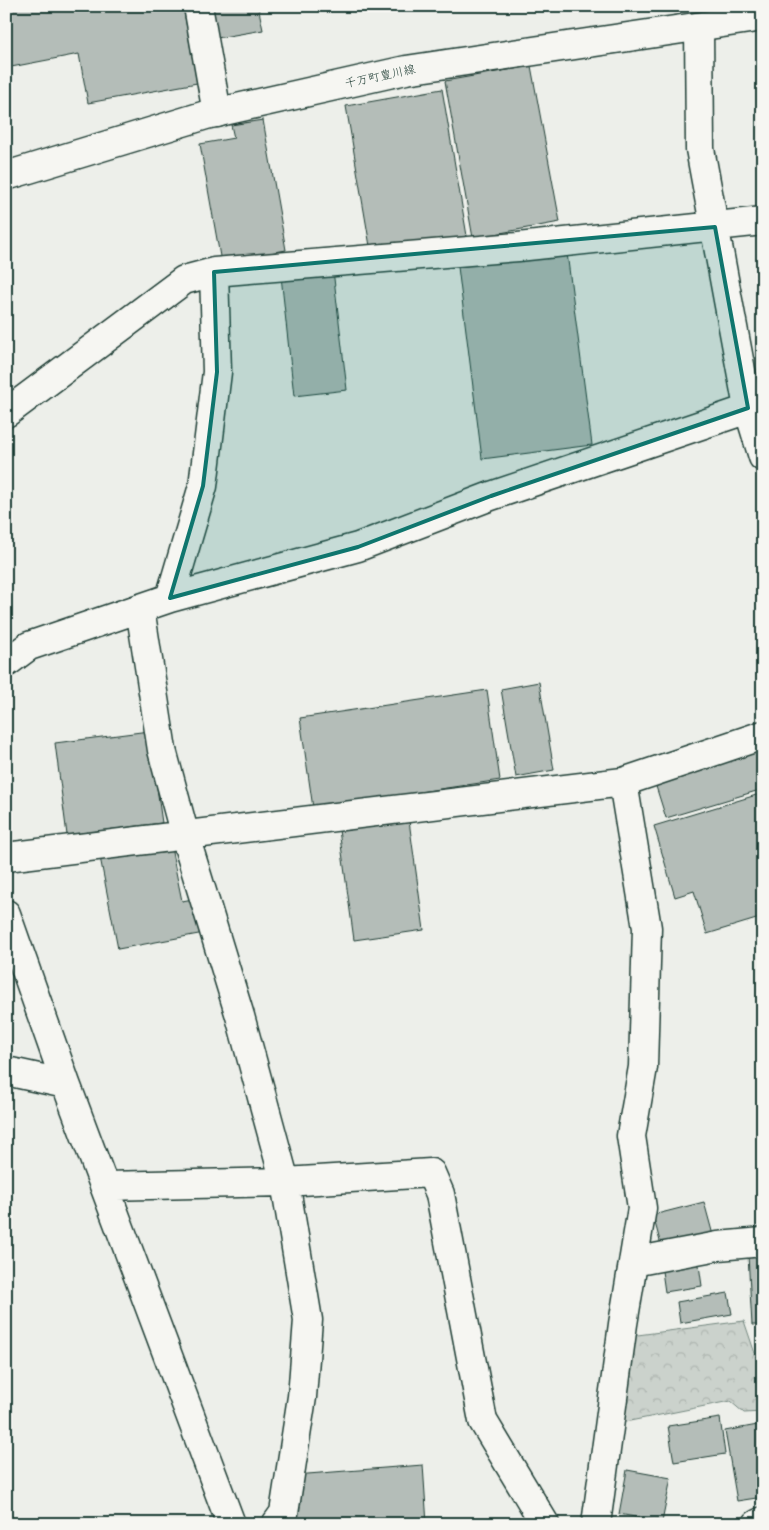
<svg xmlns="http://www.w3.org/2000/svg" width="769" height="1530" viewBox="0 0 769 1530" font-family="'Playpen Sans','Klee One',sans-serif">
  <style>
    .forest { fill: url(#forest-crowns); stroke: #758880 }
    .building { fill: #b4bdb8; stroke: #1f3d34 }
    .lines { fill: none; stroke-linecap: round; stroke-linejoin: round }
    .street-casing { stroke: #1f3d34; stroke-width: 31 }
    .secondary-casing { stroke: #1f3d34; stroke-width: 31 }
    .street { stroke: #f6f6f2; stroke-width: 28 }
    .secondary { stroke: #f6f6f2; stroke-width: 28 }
    .marked { fill: #0f766e; fill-opacity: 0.2; stroke: #0f766e; stroke-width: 4; stroke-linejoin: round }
    .labels { text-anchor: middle; stroke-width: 5; stroke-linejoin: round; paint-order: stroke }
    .street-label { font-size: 12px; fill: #1f3d34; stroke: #f6f6f2 }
  </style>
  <defs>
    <pattern id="forest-crowns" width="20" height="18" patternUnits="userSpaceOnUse" patternTransform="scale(1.25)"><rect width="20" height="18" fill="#cbd2cc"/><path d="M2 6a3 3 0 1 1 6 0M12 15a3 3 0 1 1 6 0" fill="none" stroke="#aeb5b0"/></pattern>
  </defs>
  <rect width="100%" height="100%" fill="#edefea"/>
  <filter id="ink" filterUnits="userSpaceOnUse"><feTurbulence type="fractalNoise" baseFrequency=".02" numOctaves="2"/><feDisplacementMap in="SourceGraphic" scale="10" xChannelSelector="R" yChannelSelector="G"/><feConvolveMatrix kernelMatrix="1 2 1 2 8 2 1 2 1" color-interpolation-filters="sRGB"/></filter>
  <g filter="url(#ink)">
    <!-- forest -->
    <path class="forest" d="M 744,1321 L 763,1377 L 763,1412 L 744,1413 L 730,1401 L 620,1423 L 630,1336 Z"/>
    <!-- building -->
    <path class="building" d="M 6,6 L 183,6 L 197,83 L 88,103 L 79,54 L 6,68 Z
      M 205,6 L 258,6 L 263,30 L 211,39 Z
      M 531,66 L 560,222 L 473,238 L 445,81 Z
      M 442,89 L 467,236 L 371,252 L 346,106 Z
      M 263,120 L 286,250 L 221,262 L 200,144 L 234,138 L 231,125 Z
      M 567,253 L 592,445 L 482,459 L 458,267 Z
      M 333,270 L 347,390 L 294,396 L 281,276 Z
      M 539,682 L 554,770 L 516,777 L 501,689 Z
      M 487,690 L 500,780 L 313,808 L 300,718 Z
      M 149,731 L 162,823 L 67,835 L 55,743 Z
      M 763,747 L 763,789 L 666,818 L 654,780 Z
      M 763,793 L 763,917 L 707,934 L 694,891 L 675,897 L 654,826 Z
      M 409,821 L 424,930 L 354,940 L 339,830 Z
      M 170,843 L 182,901 L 198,898 L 204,933 L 118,949 L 100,857 Z
      M 704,1202 L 713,1235 L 662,1249 L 653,1215 Z
      M 763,1254 L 763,1325 L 752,1325 L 748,1255 Z
      M 698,1258 L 702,1286 L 665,1292 L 661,1264 Z
      M 728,1293 L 732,1314 L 680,1323 L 677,1302 Z
      M 720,1418 L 725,1454 L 674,1462 L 668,1426 Z
      M 763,1424 L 763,1497 L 737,1501 L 725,1431 Z
      M 423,1465 L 427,1524 L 299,1524 L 295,1475 Z
      M 627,1470 L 671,1478 L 662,1522 L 619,1514 Z"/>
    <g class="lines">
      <!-- street casing -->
      <g class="street-casing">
        <path id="street" d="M 198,6 L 217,113
          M 699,27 L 700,149 L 748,408 L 763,457
          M 6,413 L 184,280 L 214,272 L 518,247 L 763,221
          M 170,598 L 203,486 L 217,372 L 214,272
          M 140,608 L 162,750 L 185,836 L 240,1016 L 285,1182 L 308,1320 L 302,1397 L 284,1513 L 276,1524
          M 6,663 L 29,646 L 170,598 L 358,547 L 491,496 L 763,404
          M 6,857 L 623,782 L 763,735
          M 6,914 L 66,1084 L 231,1524
          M 6,1071 L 66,1084
          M 105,1186 L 285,1182 L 431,1173 L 440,1194 L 483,1421 L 545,1524
          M 633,1262 L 718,1246 L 763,1242
          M 596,1524 L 623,1324 L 642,1208 L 631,1136 L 643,1067 L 647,928 L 623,782
          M 757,1524 L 763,1521"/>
      </g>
      <!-- secondary casing -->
      <g class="secondary-casing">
        <path id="secondary" d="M 6,176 L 206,115 L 406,70 L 763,17"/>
      </g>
      <!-- street -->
      <use href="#street" class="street"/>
      <!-- secondary -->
      <use href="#secondary" class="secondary"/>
    </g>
  </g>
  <!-- marked area -->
  <path class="marked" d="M 715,227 L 748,408 L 491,496 L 358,547 L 170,598 L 203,486 L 217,372 L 214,272 Z"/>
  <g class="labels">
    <!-- street labels -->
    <g class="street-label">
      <text transform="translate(380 76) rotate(-12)" y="4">千万町豊川線</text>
    </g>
  </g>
  <!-- margin -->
  <rect width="769" height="1530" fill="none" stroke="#f6f6f2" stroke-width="25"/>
  <rect x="12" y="12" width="744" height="1505" fill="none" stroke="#1f3d34" stroke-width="2" filter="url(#ink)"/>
</svg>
